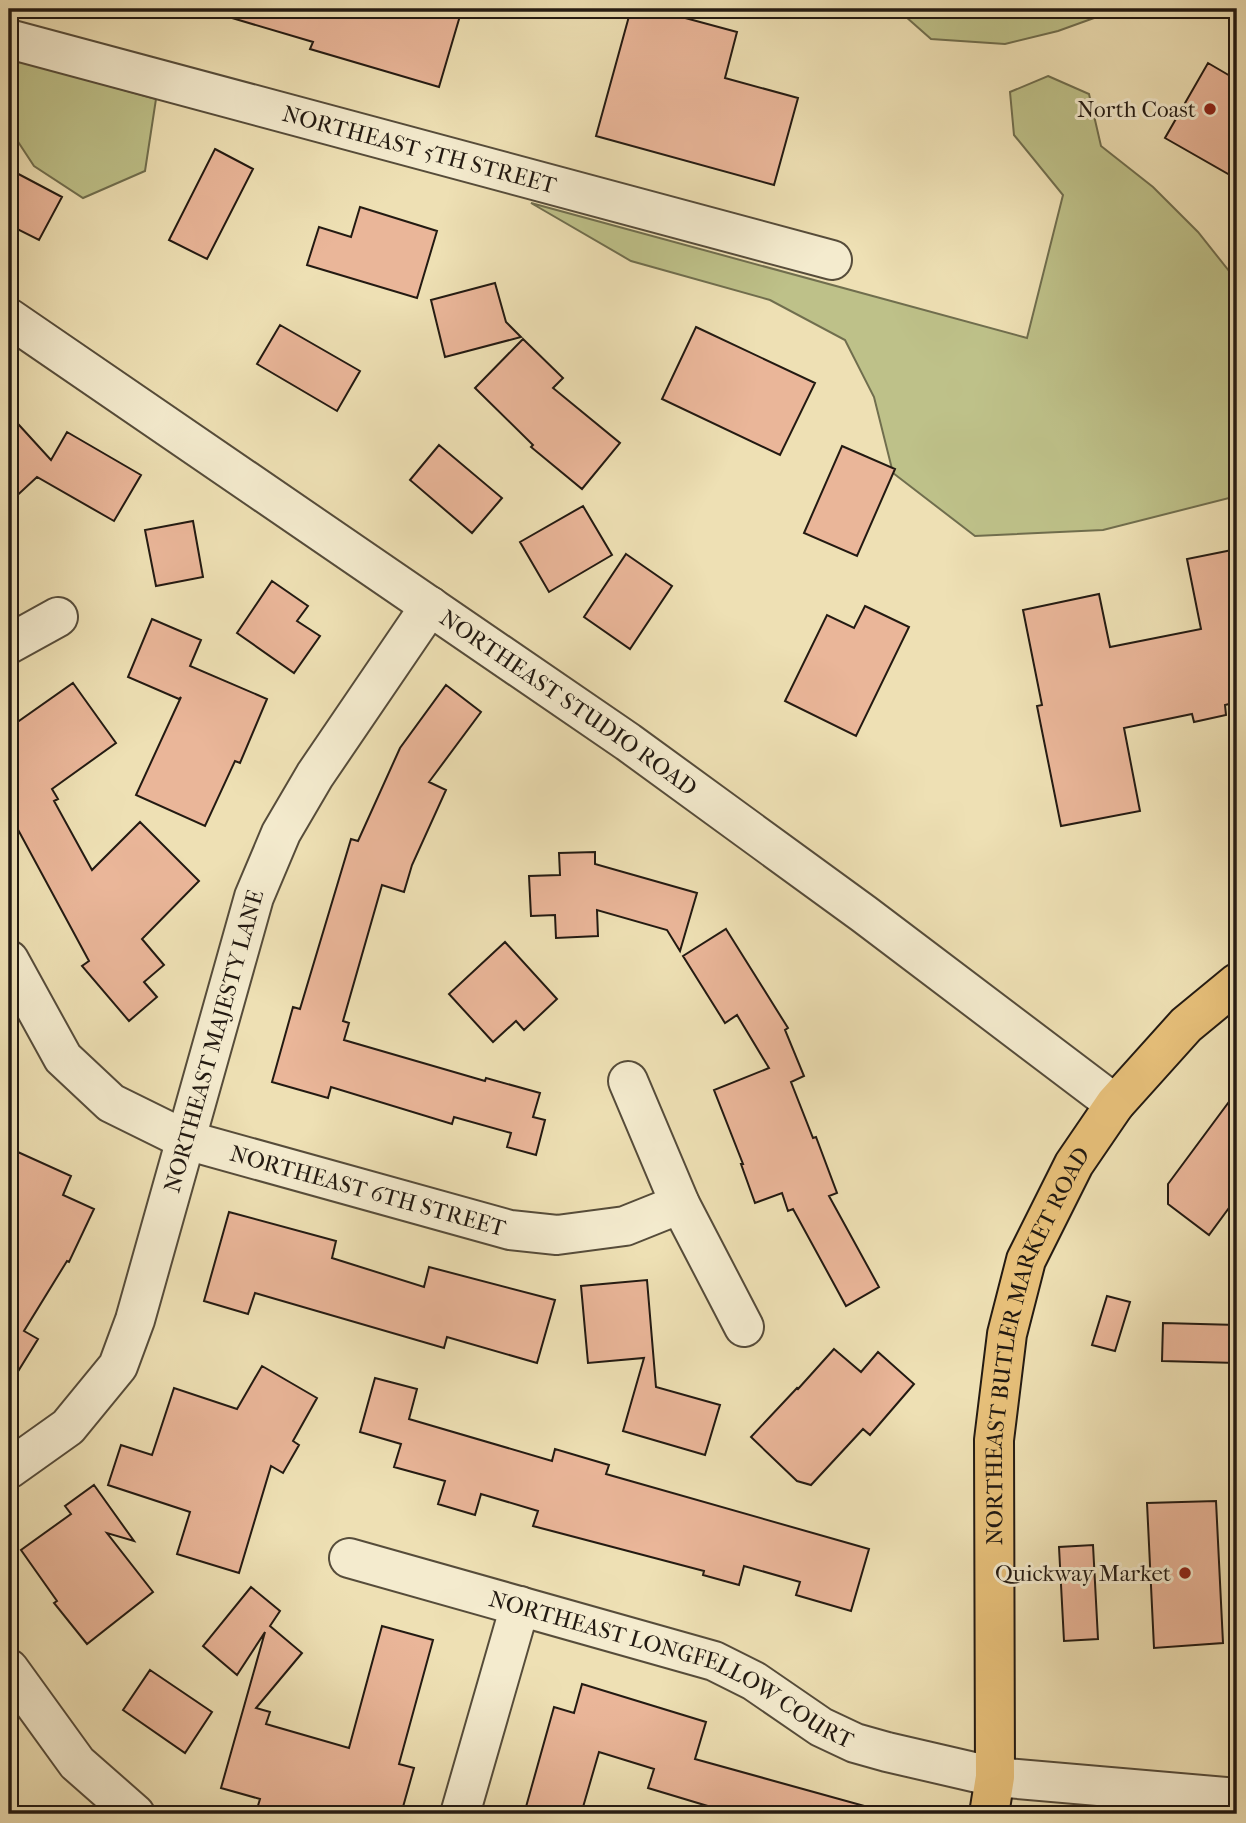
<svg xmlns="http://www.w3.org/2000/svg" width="1246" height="1823" viewBox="0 0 1246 1823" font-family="'IM FELL French Canon',serif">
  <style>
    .green { fill: #bec189; stroke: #706e4e; stroke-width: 2 }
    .building { fill: #eab699; stroke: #231a12; stroke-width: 2 }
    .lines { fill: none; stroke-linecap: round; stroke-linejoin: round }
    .minor-casing { stroke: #564c3a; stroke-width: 42 }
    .major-casing { stroke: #231a12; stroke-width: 42 }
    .minor { stroke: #f4ebce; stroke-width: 38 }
    .major { stroke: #e7c07a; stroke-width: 38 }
    .poi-dot { fill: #8f2418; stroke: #f4ebce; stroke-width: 2.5 }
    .labels { text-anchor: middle; stroke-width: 6; stroke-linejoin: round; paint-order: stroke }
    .poi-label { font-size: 23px; fill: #231a12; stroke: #f4ebce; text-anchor: end }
    .street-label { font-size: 23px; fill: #231a12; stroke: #f4ebce }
  </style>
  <rect width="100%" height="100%" fill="#eee0b4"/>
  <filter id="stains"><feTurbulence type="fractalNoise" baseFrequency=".00286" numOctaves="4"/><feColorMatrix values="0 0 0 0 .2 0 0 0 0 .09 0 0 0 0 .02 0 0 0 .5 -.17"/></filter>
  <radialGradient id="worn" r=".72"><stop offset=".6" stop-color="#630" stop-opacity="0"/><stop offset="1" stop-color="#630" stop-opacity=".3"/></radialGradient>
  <!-- green -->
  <path class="green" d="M 897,9 L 1119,9 L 1058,31 L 1005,44 L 931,39 Z
    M 9,58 L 156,99 L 145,171 L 83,198 L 34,166 L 9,128 Z
    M 1048,76 L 1089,94 L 1101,146 L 1153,187 L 1198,232 L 1237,281 L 1237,496 L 1103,530 L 975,536 L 893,473 L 874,397 L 845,340 L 770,300 L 631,261 L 531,203 L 1027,338 L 1063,195 L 1014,135 L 1010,92 Z"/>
  <!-- building -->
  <path class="building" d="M 223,9 L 462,9 L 439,87 L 310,49 L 313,42 L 222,15 Z
    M 631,9 L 652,9 L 737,32 L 725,78 L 798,98 L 774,185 L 596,136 Z
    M 1208,63 L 1237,80 L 1237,179 L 1165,138 Z
    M 215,149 L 253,169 L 207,259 L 169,240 Z
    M 9,169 L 62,197 L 39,240 L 9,225 Z
    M 360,207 L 437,231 L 417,298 L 307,265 L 319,227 L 351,237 Z
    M 495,283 L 506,322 L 521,337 L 445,357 L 431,300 Z
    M 280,325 L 360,371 L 337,411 L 257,364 Z
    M 696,327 L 815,383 L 780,455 L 662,399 Z
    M 523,339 L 563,378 L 553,388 L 620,443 L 582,489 L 531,447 L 533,445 L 475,388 Z
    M 9,414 L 51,460 L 67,432 L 141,475 L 114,521 L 37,477 L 9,503 Z
    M 439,445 L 502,498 L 472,533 L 410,480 Z
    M 842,446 L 895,469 L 857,556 L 804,533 Z
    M 583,506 L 612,555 L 549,592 L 520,542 Z
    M 193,521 L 203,577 L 156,586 L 145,530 Z
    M 1237,549 L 1237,702 L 1225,705 L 1226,715 L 1194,722 L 1192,714 L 1124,728 L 1140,811 L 1061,826 L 1037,706 L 1042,705 L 1023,610 L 1099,594 L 1110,647 L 1201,629 L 1187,559 Z
    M 626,554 L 672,586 L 630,649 L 584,617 Z
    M 272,581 L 308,606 L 297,621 L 320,636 L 294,673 L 237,633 Z
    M 865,606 L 909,627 L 856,736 L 785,701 L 827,615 L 854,628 Z
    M 152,619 L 201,640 L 190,666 L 267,699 L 240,763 L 235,761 L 205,826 L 136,795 L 181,697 L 179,699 L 128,677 Z
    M 73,683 L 116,743 L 52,789 L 58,799 L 54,801 L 92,870 L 140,822 L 199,881 L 142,939 L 164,965 L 144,982 L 157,997 L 129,1021 L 82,966 L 89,961 L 9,813 L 9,728 Z
    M 446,685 L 481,712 L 429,782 L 446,790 L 412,865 L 404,892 L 382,885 L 343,1021 L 349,1023 L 344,1040 L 485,1081 L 486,1078 L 540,1093 L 533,1117 L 545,1120 L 536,1155 L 507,1147 L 511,1133 L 454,1117 L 452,1124 L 331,1087 L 328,1098 L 272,1082 L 293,1007 L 300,1009 L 351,839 L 358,841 L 400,748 Z
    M 595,852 L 595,864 L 697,893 L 680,951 L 667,930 L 597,910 L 598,936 L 556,938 L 555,915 L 531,916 L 529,876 L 560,875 L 559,853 Z
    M 726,929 L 788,1028 L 785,1030 L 804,1076 L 791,1082 L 813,1138 L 816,1137 L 837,1193 L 829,1196 L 879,1287 L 846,1306 L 793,1209 L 788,1211 L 782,1193 L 755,1203 L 741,1164 L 743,1164 L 714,1090 L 769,1068 L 737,1015 L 725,1023 L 683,956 Z
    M 505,942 L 557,999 L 524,1030 L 516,1021 L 493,1042 L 449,994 Z
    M 1237,1091 L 1237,1197 L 1209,1235 L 1168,1204 L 1168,1184 Z
    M 9,1148 L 71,1176 L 63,1195 L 94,1209 L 69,1262 L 67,1261 L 24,1331 L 38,1339 L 9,1386 Z
    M 229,1212 L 336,1241 L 332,1258 L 424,1287 L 429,1267 L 555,1300 L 537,1363 L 447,1337 L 444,1348 L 255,1293 L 248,1314 L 204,1301 Z
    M 647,1280 L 656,1387 L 720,1405 L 705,1455 L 623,1431 L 644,1358 L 588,1363 L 581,1286 Z
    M 1107,1296 L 1130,1302 L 1115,1351 L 1092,1345 Z
    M 1163,1323 L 1237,1325 L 1237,1363 L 1162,1361 Z
    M 834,1349 L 861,1372 L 878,1352 L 914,1384 L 870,1435 L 863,1429 L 811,1485 L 797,1481 L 751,1437 L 797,1388 L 798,1389 Z
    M 262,1366 L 317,1398 L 293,1441 L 299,1445 L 283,1473 L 271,1466 L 239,1573 L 177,1554 L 190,1512 L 108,1485 L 121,1445 L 152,1455 L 174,1388 L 237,1409 Z
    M 375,1378 L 417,1389 L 409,1419 L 552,1461 L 555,1449 L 609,1465 L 606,1474 L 869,1549 L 851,1611 L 796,1595 L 800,1582 L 744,1566 L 739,1585 L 703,1575 L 704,1571 L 533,1526 L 538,1511 L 481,1494 L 475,1515 L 438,1504 L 445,1481 L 394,1467 L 401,1444 L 360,1432 Z
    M 94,1485 L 134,1541 L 107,1533 L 153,1592 L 87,1644 L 54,1603 L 57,1601 L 21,1550 L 71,1514 L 65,1506 Z
    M 1216,1501 L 1223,1643 L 1154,1648 L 1147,1503 Z
    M 1093,1545 L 1098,1639 L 1064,1641 L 1059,1547 Z
    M 251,1587 L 280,1611 L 270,1626 L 302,1653 L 256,1708 L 270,1712 L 266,1724 L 349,1748 L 382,1626 L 433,1640 L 399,1764 L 414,1768 L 401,1814 L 275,1814 L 257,1809 L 260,1799 L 221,1788 L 265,1632 L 237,1675 L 203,1646 Z
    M 150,1670 L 212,1712 L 185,1753 L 123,1710 Z
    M 582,1684 L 706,1722 L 695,1759 L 868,1807 L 867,1814 L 720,1814 L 721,1810 L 648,1788 L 654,1769 L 599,1752 L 581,1814 L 524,1814 L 554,1707 L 574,1713 Z"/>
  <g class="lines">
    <!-- minor casing -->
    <g class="minor-casing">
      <g id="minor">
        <path id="s1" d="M 9,39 L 832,260"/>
        <path id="s2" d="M 9,318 L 628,742 L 864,914 L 1115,1104"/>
        <path d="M 9,644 L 58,617"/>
        <path id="s3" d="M 9,960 L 63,1058 L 111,1103 L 186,1140 L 510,1230 L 557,1235 L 625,1226 L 680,1204"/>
        <path d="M 628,1081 L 680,1204 L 744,1327"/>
        <path id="s4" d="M 9,1469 L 68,1427 L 118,1366 L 135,1320 L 254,897 L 281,833 L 315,775 L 430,606"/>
        <path id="s5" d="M 349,1558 L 714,1661 L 754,1681 L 821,1727 L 855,1743 L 887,1752 L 995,1777 L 1237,1798"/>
        <path d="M 9,1669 L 77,1763 L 135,1814"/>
        <path d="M 460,1814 L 520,1606"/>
      </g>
    </g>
    <!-- major casing -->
    <g class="major-casing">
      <g id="major">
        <path id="s6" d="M 989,1814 L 995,1777 L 994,1440 L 1007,1334 L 1026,1260 L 1074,1164 L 1115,1104 L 1186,1025 L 1237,983"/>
      </g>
    </g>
    <!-- minor -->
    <use href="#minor" class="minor"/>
    <!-- major -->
    <use href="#major" class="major"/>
  </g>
  <!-- markers -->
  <g class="poi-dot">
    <circle cx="1210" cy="109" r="7"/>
    <circle cx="1185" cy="1573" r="7"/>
  </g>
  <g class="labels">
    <!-- poi labels -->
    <g class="poi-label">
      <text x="1196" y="117">North Coast</text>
      <text x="1171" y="1581">Quickway Market</text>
    </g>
    <!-- street labels -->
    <g class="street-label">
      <text dy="8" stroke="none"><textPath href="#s1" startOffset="425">NORTHEAST 5TH STREET</textPath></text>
      <text dy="8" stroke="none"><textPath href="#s2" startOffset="679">NORTHEAST STUDIO ROAD</textPath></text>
      <text dy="8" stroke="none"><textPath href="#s4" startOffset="490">NORTHEAST MAJESTY LANE</textPath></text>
      <text dy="8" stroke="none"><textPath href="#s3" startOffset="450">NORTHEAST 6TH STREET</textPath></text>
      <text dy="8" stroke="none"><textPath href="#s6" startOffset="476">NORTHEAST BUTLER MARKET ROAD</textPath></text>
      <text dy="8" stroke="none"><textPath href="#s5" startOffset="343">NORTHEAST LONGFELLOW COURT</textPath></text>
    </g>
  </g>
  <!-- margin -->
  <rect width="1246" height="1823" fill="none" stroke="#eee0b4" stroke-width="35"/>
  <rect x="10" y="10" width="1225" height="1802" fill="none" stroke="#231a12" stroke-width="3.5"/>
  <rect x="18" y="18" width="1211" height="1788" fill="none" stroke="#231a12" stroke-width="2"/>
  <rect width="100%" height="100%" filter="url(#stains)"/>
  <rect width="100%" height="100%" fill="url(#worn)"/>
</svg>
